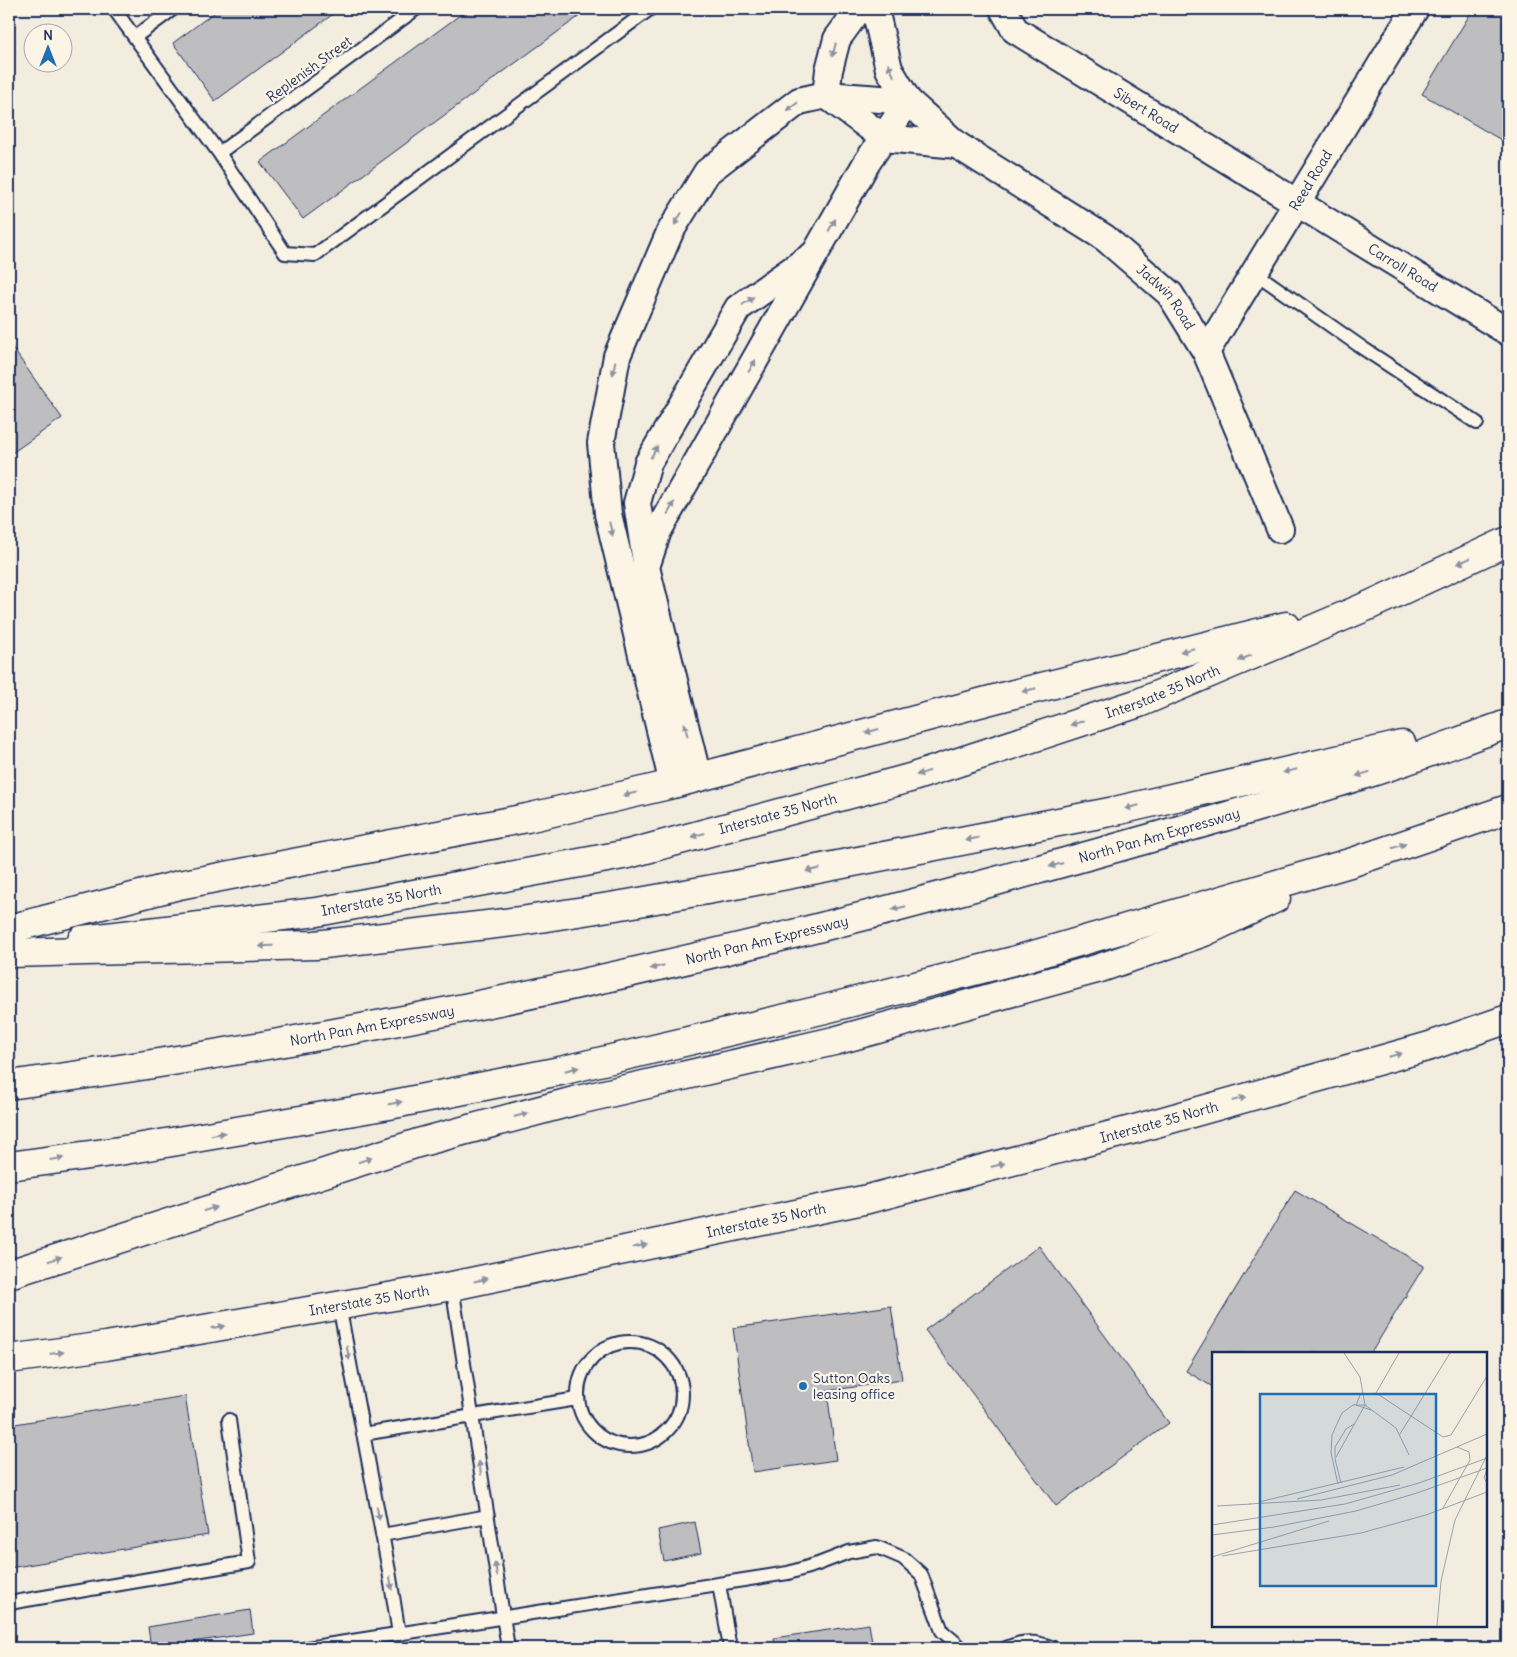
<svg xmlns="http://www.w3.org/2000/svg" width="1517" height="1657" viewBox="0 0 1517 1657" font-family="Delius,sans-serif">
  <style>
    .building { fill: #bebec0; stroke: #1b2f5e }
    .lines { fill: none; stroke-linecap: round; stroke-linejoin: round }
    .service-casing { stroke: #1b2f5e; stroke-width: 16 }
    .minor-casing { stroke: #1b2f5e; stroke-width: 30 }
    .secondary-casing { stroke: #1b2f5e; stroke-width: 31 }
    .motorway-casing { stroke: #1b2f5e; stroke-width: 31 }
    .service { stroke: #fcf5e5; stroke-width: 12 }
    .minor { stroke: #fcf5e5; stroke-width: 26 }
    .secondary { stroke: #fcf5e5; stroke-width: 28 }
    .motorway { stroke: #fcf5e5; stroke-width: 28 }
    .oneway { fill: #8c92a2 }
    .poi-dot { fill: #1f6fb2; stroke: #fcf5e5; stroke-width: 2 }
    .labels { text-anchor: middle; stroke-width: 4.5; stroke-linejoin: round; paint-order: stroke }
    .street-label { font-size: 14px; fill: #1b2f5e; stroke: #fcf5e5 }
    .poi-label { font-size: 14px; fill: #1b2f5e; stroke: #fcf5e5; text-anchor: start }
    .inset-road { fill: none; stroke: #9da1ac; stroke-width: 1 }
    .view { fill: #1f6fb2; fill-opacity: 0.15; stroke: #1f6fb2; stroke-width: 2.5 }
    .inset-edge { fill: none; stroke: #1b2f5e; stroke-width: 2.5 }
  </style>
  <rect width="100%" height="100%" fill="#f3ede0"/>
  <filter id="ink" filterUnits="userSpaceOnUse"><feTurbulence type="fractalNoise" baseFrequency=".02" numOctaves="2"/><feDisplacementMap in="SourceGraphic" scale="10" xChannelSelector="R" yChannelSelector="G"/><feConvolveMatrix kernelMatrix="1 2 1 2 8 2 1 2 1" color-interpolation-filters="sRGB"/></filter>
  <g filter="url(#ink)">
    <!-- building -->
    <path class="building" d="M 219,9 L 340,9 L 215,101 L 173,43 Z
      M 468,9 L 589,9 L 303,219 L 260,162 Z
      M 1473,9 L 1508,9 L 1508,144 L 1422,94 Z
      M 9,343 L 62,418 L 9,455 Z
      M 1295,1190 L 1424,1266 L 1371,1353 L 1213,1353 L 1213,1387 L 1186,1371 Z
      M 1039,1246 L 1169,1423 L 1056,1506 L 925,1330 Z
      M 891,1306 L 902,1380 L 827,1391 L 836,1460 L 753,1472 L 733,1328 Z
      M 185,1396 L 208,1535 L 9,1568 L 9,1425 Z
      M 695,1522 L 701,1553 L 664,1561 L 658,1530 Z
      M 250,1610 L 253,1633 L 151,1648 L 148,1627 Z
      M 869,1624 L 873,1648 L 775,1648 L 774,1638 Z"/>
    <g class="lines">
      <!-- service casing -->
      <g class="service-casing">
        <path id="service" d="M 114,9 L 219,153 L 285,253 L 315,255 L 650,9
          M 135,37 L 173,9
          M 219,153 L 416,9
          M 1254,272 L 1364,349 L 1477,423
          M 452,1286 L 508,1648
          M 339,1305 L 389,1571 L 399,1634
          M578 1394a52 52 0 1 1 104 0a52 52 0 1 1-104 0Z
          M 363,1434 L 577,1399
          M 382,1535 L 488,1516
          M 719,1584 L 730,1648
          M 9,1603 L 249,1562 L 229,1420
          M 307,1648 L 788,1573 L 818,1564 L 849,1552 L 877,1547 L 903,1558 L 921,1574 L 942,1631 L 962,1648
          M 1006,1648 C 1024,1640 1036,1641 1054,1648"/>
      </g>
      <!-- minor casing -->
      <g class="minor-casing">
        <g id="minor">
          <path d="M 859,9 L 837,39 L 829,70 L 826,95 L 884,138 L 957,145"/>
          <path id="s1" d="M 875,9 L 889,69 L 908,101 L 957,145 L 1105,238 L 1170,294 L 1206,352 L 1280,529"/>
          <path id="s2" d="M 1003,9 L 1015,30 L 1508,332"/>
          <path id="s3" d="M 1206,352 L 1415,9"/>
          <path d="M 646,562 L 637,503 L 648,463 L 738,308 L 810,257"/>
          <path d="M 673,784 L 608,514 L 601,443 L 617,356 L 670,232 L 707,172 L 799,101 L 826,95 L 908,101 L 866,164 L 658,531 L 646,567 L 698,778"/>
        </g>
      </g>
      <!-- secondary casing -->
      <g class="secondary-casing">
        <g id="secondary">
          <path d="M 9,929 L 179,885 L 527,818 L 673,784 L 1006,696 L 1286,626"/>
          <path id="s4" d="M 82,940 L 317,912 L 628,854 L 910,778 L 1139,703 L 1370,605 L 1508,541"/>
          <path id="s5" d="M 9,1359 L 106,1346 L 452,1286 L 868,1199 L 1135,1129 L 1430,1046 L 1508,1019"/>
        </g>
      </g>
      <!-- motorway casing -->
      <g class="motorway-casing">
        <g id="motorway">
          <path d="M 9,953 L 315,945 L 521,921 L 628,904 L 735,885 L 1115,811 L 1402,745"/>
          <path id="s6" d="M 9,1085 C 342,1040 672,970 996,881 C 1121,847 1246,812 1369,773 C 1416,758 1462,740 1508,724"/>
          <path d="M 9,1166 L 119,1151 L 389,1105 L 560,1071 L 825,1009 L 1013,961 L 1353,862 L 1508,809"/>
          <path d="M 9,1274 L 418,1143 L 574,1101 L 834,1041 L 1100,968 L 1204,932 L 1276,898"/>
        </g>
      </g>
      <!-- service -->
      <use href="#service" class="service"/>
      <!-- minor -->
      <use href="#minor" class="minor"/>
      <!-- secondary -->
      <use href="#secondary" class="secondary"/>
      <!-- motorway -->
      <use href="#motorway" class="motorway"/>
    </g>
    <!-- one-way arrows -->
    <defs><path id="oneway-solid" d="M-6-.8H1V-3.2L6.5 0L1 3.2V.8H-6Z" transform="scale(1.25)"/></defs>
    <g class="oneway">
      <use href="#oneway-solid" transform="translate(834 50) rotate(105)"/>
      <use href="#oneway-solid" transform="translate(891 70) rotate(-115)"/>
      <use href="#oneway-solid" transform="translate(792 107) rotate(142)"/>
      <use href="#oneway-solid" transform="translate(678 219) rotate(121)"/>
      <use href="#oneway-solid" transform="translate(832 225) rotate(-61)"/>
      <use href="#oneway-solid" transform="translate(748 301) rotate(-35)"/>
      <use href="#oneway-solid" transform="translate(752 366) rotate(-60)"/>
      <use href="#oneway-solid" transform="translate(614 368) rotate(100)"/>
      <use href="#oneway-solid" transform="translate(654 452) rotate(-60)"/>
      <use href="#oneway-solid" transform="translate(671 508) rotate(-61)"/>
      <use href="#oneway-solid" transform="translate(611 529) rotate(76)"/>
      <use href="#oneway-solid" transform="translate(1464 561) rotate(155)"/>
      <use href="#oneway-solid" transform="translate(1187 650) rotate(166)"/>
      <use href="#oneway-solid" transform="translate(1245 658) rotate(157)"/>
      <use href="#oneway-solid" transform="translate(1029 690) rotate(166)"/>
      <use href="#oneway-solid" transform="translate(1077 723) rotate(162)"/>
      <use href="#oneway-solid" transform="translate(686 730) rotate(-103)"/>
      <use href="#oneway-solid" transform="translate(872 731) rotate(165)"/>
      <use href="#oneway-solid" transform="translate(1290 771) rotate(167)"/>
      <use href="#oneway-solid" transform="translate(923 773) rotate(162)"/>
      <use href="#oneway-solid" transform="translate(1363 774) rotate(163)"/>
      <use href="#oneway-solid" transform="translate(630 794) rotate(167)"/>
      <use href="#oneway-solid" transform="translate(1132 807) rotate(167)"/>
      <use href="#oneway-solid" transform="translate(698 835) rotate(165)"/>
      <use href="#oneway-solid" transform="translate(972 839) rotate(169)"/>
      <use href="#oneway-solid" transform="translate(1399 846) rotate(-18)"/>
      <use href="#oneway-solid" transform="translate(1056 865) rotate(165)"/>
      <use href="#oneway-solid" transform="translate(813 870) rotate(169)"/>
      <use href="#oneway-solid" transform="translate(899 908) rotate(166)"/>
      <use href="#oneway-solid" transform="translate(266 946) rotate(179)"/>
      <use href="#oneway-solid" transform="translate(657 967) rotate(167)"/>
      <use href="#oneway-solid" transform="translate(1395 1055) rotate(-16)"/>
      <use href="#oneway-solid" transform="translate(572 1069) rotate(-13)"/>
      <use href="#oneway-solid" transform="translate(1239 1099) rotate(-16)"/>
      <use href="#oneway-solid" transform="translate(395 1103) rotate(-11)"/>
      <use href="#oneway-solid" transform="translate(521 1115) rotate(-15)"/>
      <use href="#oneway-solid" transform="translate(218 1134) rotate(-10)"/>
      <use href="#oneway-solid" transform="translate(57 1159) rotate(-8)"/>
      <use href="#oneway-solid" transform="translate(365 1160) rotate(-18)"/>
      <use href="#oneway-solid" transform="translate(998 1165) rotate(-15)"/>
      <use href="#oneway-solid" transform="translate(210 1209) rotate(-18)"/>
      <use href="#oneway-solid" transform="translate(640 1246) rotate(-12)"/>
      <use href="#oneway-solid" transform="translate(55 1259) rotate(-18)"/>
      <use href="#oneway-solid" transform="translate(481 1280) rotate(-12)"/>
      <use href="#oneway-solid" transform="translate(218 1327) rotate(-10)"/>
      <use href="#oneway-solid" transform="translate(57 1353) rotate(-7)"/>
      <use href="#oneway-solid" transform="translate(348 1353) rotate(79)"/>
      <use href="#oneway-solid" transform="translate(480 1468) rotate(-99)"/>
      <use href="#oneway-solid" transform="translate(378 1513) rotate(79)"/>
      <use href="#oneway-solid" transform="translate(496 1569) rotate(-99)"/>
      <use href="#oneway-solid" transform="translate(391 1583) rotate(81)"/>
    </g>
  </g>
  <!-- markers -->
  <circle class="poi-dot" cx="803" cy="1386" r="5"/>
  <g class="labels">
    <!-- street labels -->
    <g class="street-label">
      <text transform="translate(309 69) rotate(-36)" y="5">Replenish Street</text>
      <text dy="5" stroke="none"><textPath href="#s2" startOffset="178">Sibert Road</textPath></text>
      <text dy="5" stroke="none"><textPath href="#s3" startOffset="201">Reed Road</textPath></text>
      <text dy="5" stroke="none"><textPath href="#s2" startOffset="479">Carroll Road</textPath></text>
      <text dy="5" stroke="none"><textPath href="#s1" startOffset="425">Jadwin Road</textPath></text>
      <text dy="5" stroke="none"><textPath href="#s4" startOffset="1112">Interstate 35 North</textPath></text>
      <text dy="5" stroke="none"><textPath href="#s4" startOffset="708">Interstate 35 North</textPath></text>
      <text dy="5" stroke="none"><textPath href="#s6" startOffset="1178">North Pan Am Expressway</textPath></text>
      <text dy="5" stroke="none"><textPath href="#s4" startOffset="302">Interstate 35 North</textPath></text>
      <text dy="5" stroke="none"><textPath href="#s6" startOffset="772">North Pan Am Expressway</textPath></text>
      <text dy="5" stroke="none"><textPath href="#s6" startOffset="368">North Pan Am Expressway</textPath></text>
      <text dy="5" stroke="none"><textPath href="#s5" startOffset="1175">Interstate 35 North</textPath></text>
      <text dy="5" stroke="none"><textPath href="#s5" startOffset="770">Interstate 35 North</textPath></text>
      <text dy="5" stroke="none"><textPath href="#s5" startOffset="365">Interstate 35 North</textPath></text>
    </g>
    <!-- poi labels -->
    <g class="poi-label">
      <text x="813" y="1383">Sutton Oaks<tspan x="813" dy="16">leasing office</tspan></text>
    </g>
  </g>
  <!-- overview -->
  <g transform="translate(1212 1352)">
    <rect width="275" height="275" fill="#f3ede0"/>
    <path class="inset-road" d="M 132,1 L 148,25 L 153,53 L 184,76 L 197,103M 187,1 L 164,41 L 231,85 L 239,83 L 275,24M 149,41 L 144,53 L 159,58M 188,82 L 238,1M 123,105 L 123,95 L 134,77 L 142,72M 275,117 L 272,126 L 275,131M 126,132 L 119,101 L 120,83 L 130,61 L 141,53 L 153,53 L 123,107 L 129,131M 85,147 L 180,123 L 275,82M 47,150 L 192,115M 37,152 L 109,148 L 188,133M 5,154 L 39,152M 231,156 L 258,108 L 257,100 L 245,95M 0,173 L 133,152 L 207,131 L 275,106M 0,183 L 62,175 L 144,159 L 205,141 L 275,116M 10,204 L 149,181 L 214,163 L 275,140M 0,205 L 117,169M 225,274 L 229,229 L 243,168 L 275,103"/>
    <path class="view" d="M 48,42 L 224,42 L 224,234 L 48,234 Z"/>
    <rect width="275" height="275" class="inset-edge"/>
  </g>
  <!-- margin -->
  <rect width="1517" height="1657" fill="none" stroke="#fcf5e5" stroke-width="30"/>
  <rect x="15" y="15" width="1487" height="1627" fill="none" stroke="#1b2f5e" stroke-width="2" filter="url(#ink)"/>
  <!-- north arrow -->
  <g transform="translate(48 48)"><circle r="24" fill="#fcf5e5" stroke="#a2a6af"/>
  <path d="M0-4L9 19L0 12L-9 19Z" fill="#1f6fb2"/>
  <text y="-8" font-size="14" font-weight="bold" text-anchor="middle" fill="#1b2f5e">N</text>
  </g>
</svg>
